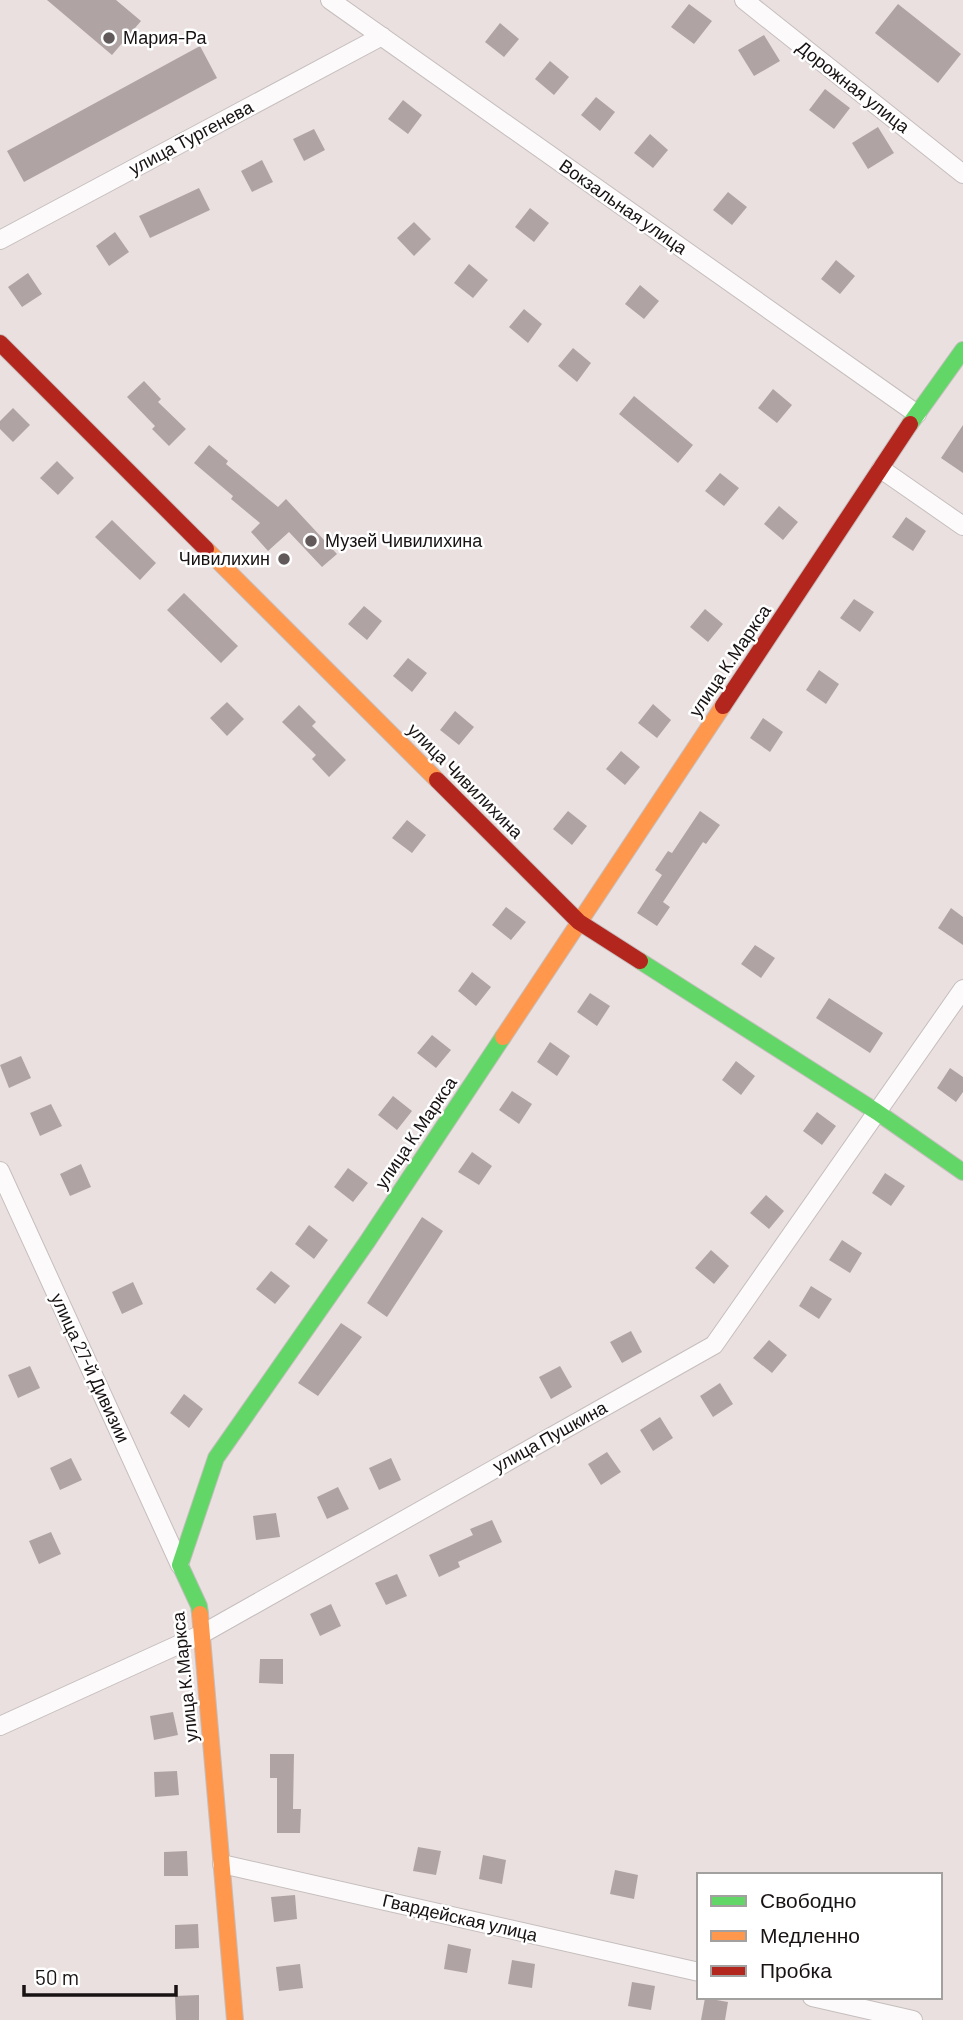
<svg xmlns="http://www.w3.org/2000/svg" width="963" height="2020" viewBox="0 0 963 2020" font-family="Barlow,sans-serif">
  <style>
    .building { fill: #b0a3a3 }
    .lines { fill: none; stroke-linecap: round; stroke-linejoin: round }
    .street-casing { stroke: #c6bebe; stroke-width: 20 }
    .fast-casing { stroke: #c6bebe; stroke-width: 18 }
    .slow-casing { stroke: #c6bebe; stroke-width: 18 }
    .jam-casing { stroke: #c6bebe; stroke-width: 18 }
    .street { stroke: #fcfafa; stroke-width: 18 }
    .fast { stroke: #63d668; stroke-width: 16 }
    .slow { stroke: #ff974d; stroke-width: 16 }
    .jam { stroke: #b3261e; stroke-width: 16 }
    .poi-dot { fill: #625a5a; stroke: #fff; stroke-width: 2.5 }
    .labels { text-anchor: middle; stroke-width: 5; stroke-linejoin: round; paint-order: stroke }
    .poi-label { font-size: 18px; fill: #181212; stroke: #fff; text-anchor: start }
    .street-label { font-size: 18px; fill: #181212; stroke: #fff }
  </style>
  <rect width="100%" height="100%" fill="#eae0e0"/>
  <!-- building -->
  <path class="building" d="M 47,0 L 116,0 L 141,21 L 112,55 Z
    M 689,4 L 712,21 L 694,44 L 671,27 Z
    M 898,4 L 961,54 L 938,83 L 875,33 Z
    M 500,23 L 519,39 L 504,57 L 485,42 Z
    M 764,35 L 780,61 L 754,76 L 738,50 Z
    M 200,46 L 217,78 L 24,182 L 7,151 Z
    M 550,61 L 569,77 L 554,95 L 535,79 Z
    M 825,89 L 850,108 L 834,129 L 809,110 Z
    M 596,97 L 615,112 L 600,131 L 581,115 Z
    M 403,100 L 422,115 L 408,134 L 388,119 Z
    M 878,127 L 894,153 L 868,169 L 852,143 Z
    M 314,129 L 325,150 L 304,161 L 293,139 Z
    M 650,134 L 668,150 L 653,168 L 634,153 Z
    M 262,160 L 273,182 L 252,192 L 241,171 Z
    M 199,188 L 210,210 L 150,238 L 139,216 Z
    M 728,192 L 747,207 L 732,225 L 713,210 Z
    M 530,208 L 549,223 L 534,242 L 515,227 Z
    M 414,222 L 431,239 L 414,256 L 397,238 Z
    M 115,232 L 129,252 L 109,266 L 96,246 Z
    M 836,260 L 855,276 L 840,294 L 821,279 Z
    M 469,264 L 488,280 L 473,298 L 454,283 Z
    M 28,273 L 42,294 L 22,307 L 8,287 Z
    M 640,285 L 659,301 L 644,319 L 625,304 Z
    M 524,309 L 542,324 L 528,343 L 509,327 Z
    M 573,348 L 591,363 L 577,382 L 558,366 Z
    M 144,381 L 161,399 L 158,402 L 186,429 L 169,446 L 152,429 L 155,426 L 127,397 Z
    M 773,389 L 792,405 L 777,423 L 758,408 Z
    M 634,396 L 693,445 L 678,463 L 619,414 Z
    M 13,408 L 30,425 L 13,442 L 0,429 L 0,421 Z
    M 963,425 L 963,473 L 941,458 Z
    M 209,445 L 228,461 L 226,464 L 278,507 L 286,499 L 337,554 L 322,567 L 289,532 L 268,551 L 251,532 L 260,523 L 231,499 L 233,496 L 194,463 Z
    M 57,461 L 74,478 L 58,495 L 40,478 Z
    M 720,473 L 739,488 L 724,506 L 705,491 Z
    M 779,506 L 798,522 L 783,540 L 764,524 Z
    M 906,517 L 926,531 L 913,551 L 892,537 Z
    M 112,520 L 156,563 L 140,580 L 95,537 Z
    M 184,593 L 238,646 L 221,663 L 167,610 Z
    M 854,599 L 874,612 L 860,632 L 840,618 Z
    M 364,606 L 382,621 L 367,640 L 348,624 Z
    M 705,609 L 723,624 L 708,642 L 690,627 Z
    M 408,658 L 427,673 L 412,692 L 393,676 Z
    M 819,670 L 839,684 L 826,704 L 806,690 Z
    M 227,702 L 244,719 L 227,736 L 210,718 Z
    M 653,704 L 671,720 L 657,738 L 638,723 Z
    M 299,705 L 316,722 L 312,726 L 346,760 L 329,777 L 312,759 L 316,755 L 282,722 Z
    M 455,711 L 474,727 L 459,745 L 440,730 Z
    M 763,718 L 783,732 L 770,752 L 750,738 Z
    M 621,751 L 640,767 L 625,785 L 606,769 Z
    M 568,811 L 587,826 L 572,845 L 553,829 Z
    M 700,811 L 720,825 L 706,844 L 703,842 L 663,902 L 670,907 L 657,926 L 637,913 L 662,875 L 655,870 L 668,851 L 672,853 Z
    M 407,820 L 426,835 L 412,853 L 392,838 Z
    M 506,907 L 526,922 L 511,940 L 492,925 Z
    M 951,908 L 963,917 L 963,945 L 938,928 Z
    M 755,945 L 775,958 L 761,978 L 741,964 Z
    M 472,972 L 491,987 L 476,1006 L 458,991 Z
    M 590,993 L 610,1006 L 597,1026 L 577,1012 Z
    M 829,998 L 883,1033 L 870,1053 L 816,1018 Z
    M 432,1035 L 451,1050 L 436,1068 L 417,1053 Z
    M 550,1042 L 570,1056 L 557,1076 L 537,1062 Z
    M 21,1056 L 31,1078 L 9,1088 L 0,1065 Z
    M 736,1061 L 755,1076 L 741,1095 L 722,1080 Z
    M 950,1068 L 963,1077 L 963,1092 L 956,1102 L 937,1088 Z
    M 512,1091 L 532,1104 L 519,1124 L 499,1110 Z
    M 393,1096 L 412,1111 L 397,1130 L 378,1115 Z
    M 51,1104 L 62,1126 L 40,1136 L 30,1113 Z
    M 817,1112 L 836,1126 L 822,1145 L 803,1131 Z
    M 472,1152 L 492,1166 L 479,1185 L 458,1172 Z
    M 81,1164 L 91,1187 L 70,1196 L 60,1174 Z
    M 348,1168 L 368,1183 L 353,1202 L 334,1187 Z
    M 885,1173 L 905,1186 L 891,1206 L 872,1193 Z
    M 766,1195 L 784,1211 L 769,1229 L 750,1213 Z
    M 422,1217 L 443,1231 L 387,1317 L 367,1303 Z
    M 309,1225 L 328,1240 L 314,1259 L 295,1244 Z
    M 842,1240 L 862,1253 L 850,1273 L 829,1260 Z
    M 711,1250 L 729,1266 L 714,1284 L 695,1268 Z
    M 271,1271 L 290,1286 L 275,1304 L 256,1289 Z
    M 133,1282 L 143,1304 L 122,1314 L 112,1292 Z
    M 811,1286 L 832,1299 L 819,1319 L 799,1306 Z
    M 341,1323 L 362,1337 L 318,1396 L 298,1383 Z
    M 631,1331 L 642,1352 L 622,1363 L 610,1342 Z
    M 769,1340 L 787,1355 L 772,1373 L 753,1358 Z
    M 30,1366 L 40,1388 L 18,1398 L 8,1375 Z
    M 560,1366 L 572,1387 L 551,1399 L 539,1377 Z
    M 720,1383 L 733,1404 L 713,1417 L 700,1396 Z
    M 184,1394 L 203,1409 L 189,1428 L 170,1413 Z
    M 660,1417 L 673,1438 L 653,1451 L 640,1430 Z
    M 607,1452 L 621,1472 L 601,1485 L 588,1464 Z
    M 71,1458 L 82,1480 L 60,1490 L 50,1468 Z
    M 391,1458 L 401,1480 L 379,1490 L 369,1468 Z
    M 338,1487 L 349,1509 L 327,1519 L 317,1497 Z
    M 276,1513 L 280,1537 L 256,1540 L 253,1516 Z
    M 492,1520 L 502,1542 L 458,1562 L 460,1567 L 439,1577 L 429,1555 L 473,1535 L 470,1529 Z
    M 51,1532 L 61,1554 L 39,1564 L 29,1541 Z
    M 397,1574 L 407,1596 L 386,1605 L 375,1583 Z
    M 331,1604 L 341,1626 L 320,1636 L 310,1614 Z
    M 260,1659 L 283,1659 L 283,1684 L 259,1683 Z
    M 173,1712 L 178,1735 L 154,1740 L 150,1716 Z
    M 270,1754 L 294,1754 L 293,1809 L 301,1809 L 300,1833 L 277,1833 L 277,1778 L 270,1778 Z
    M 177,1771 L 179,1795 L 155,1797 L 154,1772 Z
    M 418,1847 L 441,1851 L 436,1875 L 413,1871 Z
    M 187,1851 L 188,1876 L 164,1876 L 164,1852 Z
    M 483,1855 L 506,1860 L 502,1884 L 479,1879 Z
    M 615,1870 L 638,1875 L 634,1899 L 610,1894 Z
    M 295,1895 L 297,1919 L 274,1922 L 271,1897 Z
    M 198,1924 L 199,1948 L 175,1949 L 175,1925 Z
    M 448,1944 L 471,1949 L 467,1973 L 444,1969 Z
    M 512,1960 L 535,1964 L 532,1988 L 508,1984 Z
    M 300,1964 L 303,1988 L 279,1991 L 276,1967 Z
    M 632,1982 L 655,1986 L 651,2010 L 628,2006 Z
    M 199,1995 L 199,2020 L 176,2020 L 175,1996 Z
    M 705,1998 L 728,2002 L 725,2020 L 701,2020 Z"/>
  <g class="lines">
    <!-- street casing -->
    <g class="street-casing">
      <path id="street" d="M 330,0 L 917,414
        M 744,0 L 963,174
        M 0,240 L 382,36
        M 881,469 L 963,526
        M 0,1171 L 180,1565
        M 0,1726 L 202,1634 L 714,1345 L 963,989
        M 222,1864 L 699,1972
        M 812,1997 L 913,2020"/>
    </g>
    <!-- fast casing -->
    <g class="fast-casing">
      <path id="fast" d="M 910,424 L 963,350
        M 640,961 L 877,1112 L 963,1172
        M 200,1614 L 199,1606 L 180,1565 L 216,1458 L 367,1242 L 503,1037"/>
    </g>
    <!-- slow casing -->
    <g class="slow-casing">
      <path id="slow" d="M 206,549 L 437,780
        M 503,1037 L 723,706
        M 200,1614 L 235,2020"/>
    </g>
    <!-- jam casing -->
    <g class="jam-casing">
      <path id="jam" d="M 0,343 L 206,549
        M 723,706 L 910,424
        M 437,780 L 579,922 L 640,961"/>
    </g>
    <!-- street -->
    <use href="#street" class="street"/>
    <!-- fast -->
    <use href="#fast" class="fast"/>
    <!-- slow -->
    <use href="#slow" class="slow"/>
    <!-- jam -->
    <use href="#jam" class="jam"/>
  </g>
  <!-- markers -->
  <g class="poi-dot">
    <circle cx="109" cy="38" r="7"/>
    <circle cx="311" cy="541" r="7"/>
    <circle cx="284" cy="559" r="7"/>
  </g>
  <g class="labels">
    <!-- poi labels -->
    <g class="poi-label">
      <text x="123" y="44">Мария-Ра</text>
      <text x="325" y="547">Музей Чивилихина</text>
      <text x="270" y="565" text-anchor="end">Чивилихин</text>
    </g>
    <!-- street labels -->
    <g class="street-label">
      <text transform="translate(853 87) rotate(38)" y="6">Дорожная улица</text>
      <text transform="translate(191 138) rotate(-28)" y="6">улица Тургенева</text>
      <text transform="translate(623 207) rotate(35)" y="6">Вокзальная улица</text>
      <text transform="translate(730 661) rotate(-56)" y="6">улица К.Маркса</text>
      <text transform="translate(465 781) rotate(45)" y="6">улица Чивилихина</text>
      <text transform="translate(416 1133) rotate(-56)" y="6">улица К.Маркса</text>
      <text transform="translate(90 1368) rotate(65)" y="6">улица 27-й Дивизии</text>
      <text transform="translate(550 1437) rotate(-29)" y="6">улица Пушкина</text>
      <text transform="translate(185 1677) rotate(-96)" y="6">улица К.Маркса</text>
      <text transform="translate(460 1918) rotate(13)" y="6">Гвардейская улица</text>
    </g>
  </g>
  <!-- legend -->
  <rect x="697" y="1873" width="245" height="126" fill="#ffffff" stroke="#a3a0a0" stroke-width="2"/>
  <rect x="711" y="1896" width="35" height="10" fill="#63d668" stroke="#a3a0a0" stroke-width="2"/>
  <text x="760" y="1908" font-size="21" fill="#181212">Свободно</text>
  <rect x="711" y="1931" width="35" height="10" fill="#ff974d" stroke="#a3a0a0" stroke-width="2"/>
  <text x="760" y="1943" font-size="21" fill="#181212">Медленно</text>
  <rect x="711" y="1966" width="35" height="10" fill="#b3261e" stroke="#a3a0a0" stroke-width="2"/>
  <text x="760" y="1978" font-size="21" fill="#181212">Пробка</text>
  <!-- scale -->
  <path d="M24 1985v10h152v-10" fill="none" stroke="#181212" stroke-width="3.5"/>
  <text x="35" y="1985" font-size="21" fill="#181212" stroke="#ffffff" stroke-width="5" paint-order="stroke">50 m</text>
</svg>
